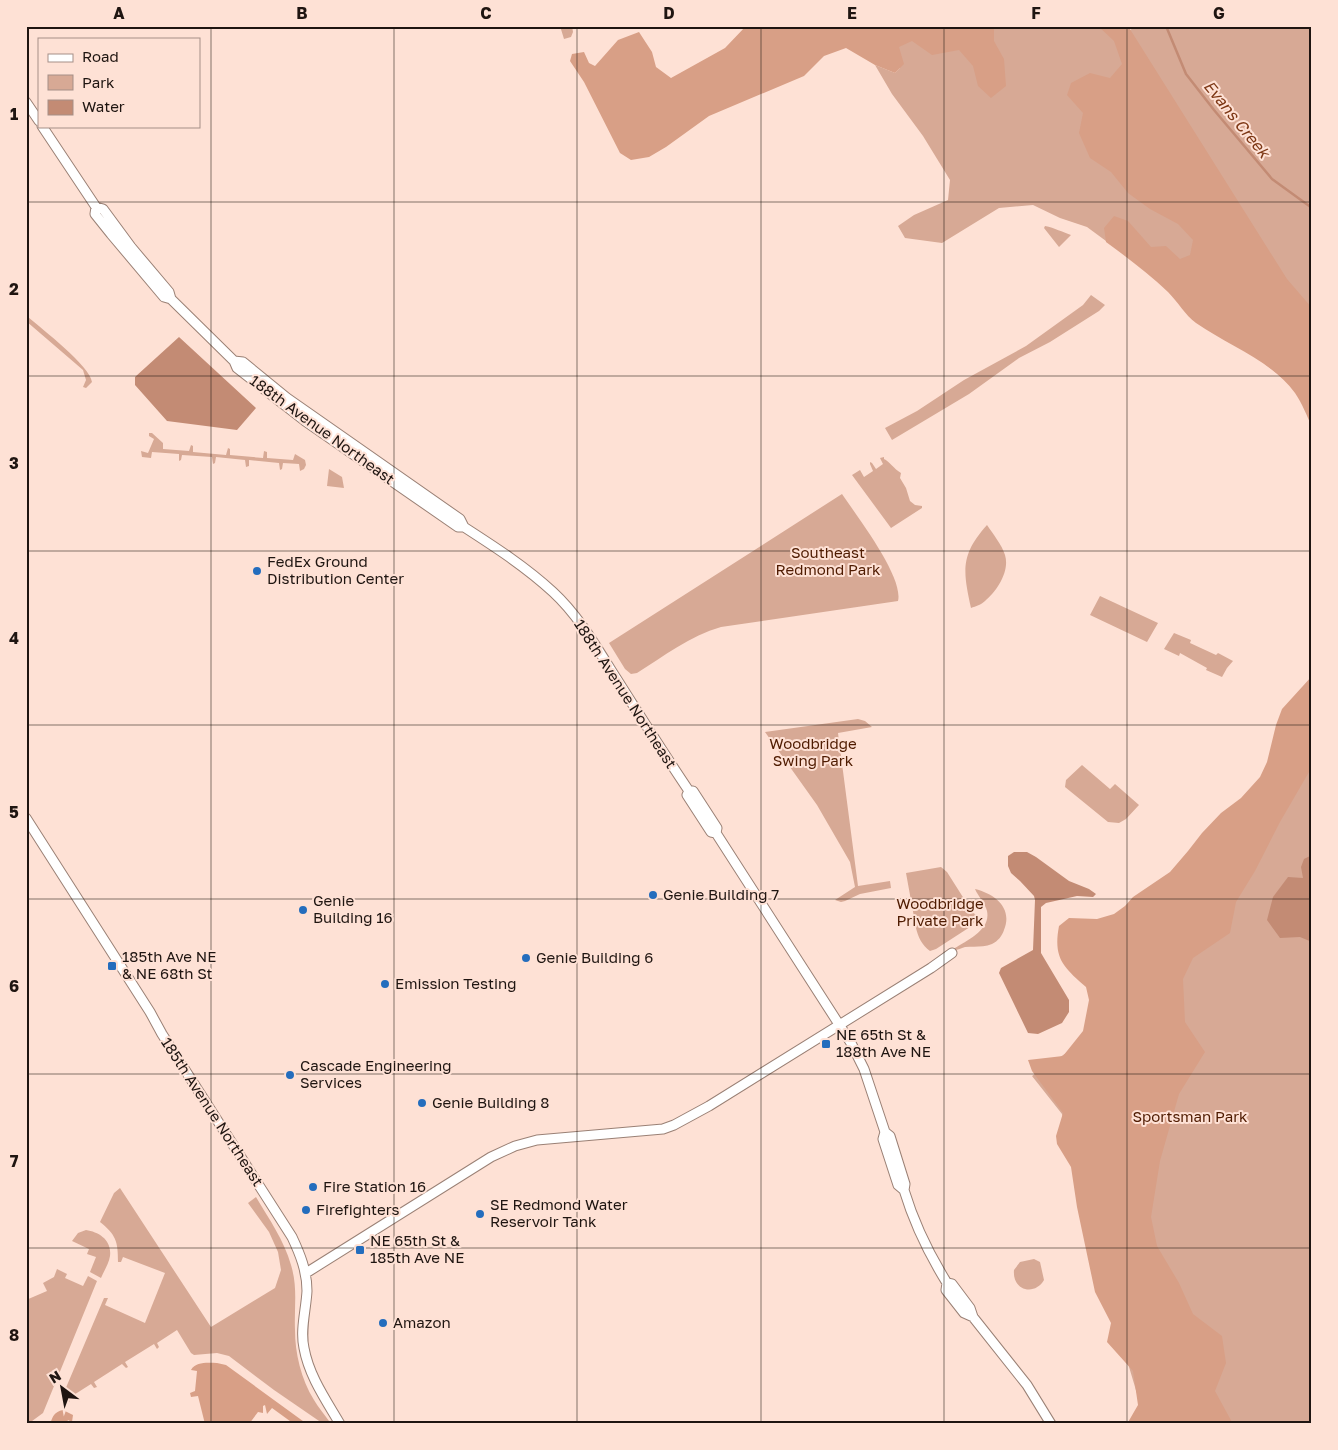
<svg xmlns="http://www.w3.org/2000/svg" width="1338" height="1450" viewBox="0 0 1338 1450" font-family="'Golos Text',sans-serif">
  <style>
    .green { fill: #d7a995 }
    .forest { fill: #d89f86 }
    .water { fill: #c38b74 }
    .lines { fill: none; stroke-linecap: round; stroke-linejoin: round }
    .stream { stroke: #c38b74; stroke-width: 2.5 }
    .tertiary-casing { stroke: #9a8075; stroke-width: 11 }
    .tertiary { stroke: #fff; stroke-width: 9 }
    .grid { fill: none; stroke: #1f1511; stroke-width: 1; stroke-opacity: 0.55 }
    .poi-dot { fill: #246dbd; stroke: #fee1d5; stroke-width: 2 }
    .labels { text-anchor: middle; stroke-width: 4; stroke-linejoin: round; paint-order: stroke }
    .street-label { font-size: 15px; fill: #1f1511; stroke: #fee1d5 }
    .park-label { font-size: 15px; fill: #4f1b01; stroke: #fee1d5 }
    .poi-label { font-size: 15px; fill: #1f1511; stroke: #fee1d5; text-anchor: start }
    .water-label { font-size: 16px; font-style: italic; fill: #7e3816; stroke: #fee1d5 }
    .neatline { fill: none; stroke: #1f1511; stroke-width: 2 }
    .grid-label { font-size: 16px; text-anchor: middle; font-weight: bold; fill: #1f1511 }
  </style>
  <rect width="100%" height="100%" fill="#fee1d5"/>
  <!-- green -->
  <path class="green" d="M 560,26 L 572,26 L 573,32 L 571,37 L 564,39 Z
    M 858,26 L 1122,26 L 1126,33 L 1136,26 L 1312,26 L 1312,420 L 1296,389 L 1159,279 L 1106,238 L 1106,241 L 1087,227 L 1060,218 L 1033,205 L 999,208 L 942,243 L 905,238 L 898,226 L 914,215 L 948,200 L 950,180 L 923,136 L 892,94 L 875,65 L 895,73 L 900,68 Z
    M 1045,226 C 1055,228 1062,232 1071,235 L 1059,247 L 1044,228 Z
    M 1091,295 L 1105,305 L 1099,311 L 1050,342 L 1019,358 L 969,394 L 892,440 L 885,428 L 917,411 L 964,380 L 1026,346 L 1083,305 Z
    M 26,317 L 28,317 C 42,329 90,366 92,382 L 86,388 L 83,387 L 86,380 L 83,370 L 26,321 Z
    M 149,433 L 152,433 L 163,443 L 163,449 L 189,451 L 191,445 L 193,446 L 193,452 L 226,455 L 228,448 L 230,449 L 230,455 L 263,458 L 264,451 L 267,452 L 267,458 L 293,460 L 295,454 L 305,460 L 306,465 L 304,469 L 300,471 L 299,464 L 283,463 L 282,469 L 280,470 L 279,463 L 249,460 L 249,466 L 246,467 L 245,460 L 216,457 L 215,463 L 213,464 L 212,457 L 182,455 L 181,460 L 179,461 L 179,454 L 152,452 L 151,458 L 142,457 L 141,451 L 148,453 L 154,439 L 149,436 Z
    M 884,457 L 884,459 C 889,461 894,469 901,473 L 900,478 L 906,488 L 910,501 L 915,505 L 922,506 L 922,508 L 891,528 L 852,475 L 860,470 L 864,477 L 873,471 L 870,464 L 870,462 L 872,463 L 876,469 L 883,464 L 880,458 Z
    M 329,469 L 342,477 L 344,488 L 327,486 Z
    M 842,494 C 856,515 904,577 898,601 L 721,627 C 690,636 664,656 637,673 L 631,674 L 625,669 L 609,643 Z
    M 987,525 C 993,534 1002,545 1005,555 C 1010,571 997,591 985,601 C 981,605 976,606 971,608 C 963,571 960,555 987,525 Z
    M 1100,596 L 1158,623 L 1147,642 L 1090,615 Z
    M 1174,633 L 1191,640 L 1190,643 L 1216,655 L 1218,653 L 1233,661 L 1227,668 L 1222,677 L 1206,670 L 1207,668 L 1180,653 L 1179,656 L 1164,649 Z
    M 1312,680 L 1312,1424 L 1146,1424 L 1116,1323 L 1062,1114 L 1032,1076 L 1112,1022 L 1185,872 L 1270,767 Z
    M 858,719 L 865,721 L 872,727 L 838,733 L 858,886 L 890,881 L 891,888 L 860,894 L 845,901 L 841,902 L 835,900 L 855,887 L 850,862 L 817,805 L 765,732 Z
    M 1082,765 L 1110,789 L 1115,784 L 1139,805 L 1126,819 L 1119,823 L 1108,822 L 1065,787 L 1066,780 Z
    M 941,867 L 947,872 L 973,913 L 977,915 L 977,919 L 970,927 L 936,949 L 930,951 C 922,945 918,937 916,928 L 906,873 Z
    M 975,889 C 995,894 1013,908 1004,930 C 1002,936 998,941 992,944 C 983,948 974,946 965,947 C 961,948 958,950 954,950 L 955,948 C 967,940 991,930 987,911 C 985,903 978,896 975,889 Z
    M 120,1188 L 211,1327 L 275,1288 L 281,1270 L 278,1252 L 269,1232 L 248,1203 L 256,1197 C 269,1219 284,1240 291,1265 C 298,1288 294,1307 295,1330 C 295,1353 301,1379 314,1400 C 318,1407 324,1414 329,1421 L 327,1424 L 322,1423 L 274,1390 L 229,1356 L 217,1353 L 194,1355 L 191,1353 L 177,1330 L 157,1343 L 159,1347 L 157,1349 L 154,1344 L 125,1362 L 128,1367 L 126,1368 L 122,1364 L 94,1382 L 97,1387 L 94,1388 L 91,1384 L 69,1398 L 70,1401 L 69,1402 L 65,1400 L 65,1398 L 68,1394 L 65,1390 L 104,1298 L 108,1298 L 105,1305 L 145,1323 L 165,1273 L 123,1257 L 121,1262 L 118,1262 C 118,1241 116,1235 100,1222 L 114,1193 Z
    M 86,1230 C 99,1232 112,1240 110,1256 C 109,1263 104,1271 101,1278 L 90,1272 L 96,1257 L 87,1254 L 89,1249 L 72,1241 L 78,1233 Z
    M 1034,1259 L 1040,1262 L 1044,1280 C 1035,1296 1012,1291 1014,1270 L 1020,1262 Z
    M 57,1269 L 67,1274 L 65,1278 L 83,1286 L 88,1276 L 97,1281 L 43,1413 L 28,1424 L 26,1421 L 26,1300 L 47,1291 L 43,1283 L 54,1277 Z"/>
  <!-- forest -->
  <path class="forest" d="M 746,26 L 993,26 L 994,27 L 994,41 L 1004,59 L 1006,86 L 991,98 L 978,86 L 973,66 L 959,50 L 932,55 L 912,41 L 899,47 L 904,64 L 895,73 L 875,65 L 846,48 L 824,56 L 804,76 L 709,116 L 666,147 L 649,157 L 631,160 L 620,153 L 584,82 L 570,61 L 572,54 L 584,52 L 589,63 L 595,66 L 618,40 L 639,32 L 652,52 L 656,67 L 671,78 L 725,48 Z
    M 1098,26 L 1128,26 L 1287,279 L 1312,308 L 1312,427 C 1307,416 1302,403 1295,393 C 1271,360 1229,346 1196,323 C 1185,315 1178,302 1168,292 C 1149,274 1128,258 1106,242 L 1104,228 L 1114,216 L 1128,221 L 1151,247 L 1166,246 L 1180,259 L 1190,255 L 1193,240 L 1178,224 L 1150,209 L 1128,193 L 1111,172 L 1090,158 L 1079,133 L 1083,113 L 1067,95 L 1071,83 L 1090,73 L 1110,78 L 1122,64 L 1114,41 Z
    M 1312,676 L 1312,765 L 1309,772 L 1280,822 L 1255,871 L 1236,902 L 1230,933 L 1193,958 L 1183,979 L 1185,1022 L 1205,1052 L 1179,1094 L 1160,1161 L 1151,1217 L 1157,1246 L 1179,1283 L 1193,1314 L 1222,1336 L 1226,1363 L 1215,1391 L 1233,1424 L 1127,1424 L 1138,1405 L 1133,1371 L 1107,1342 L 1111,1323 L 1095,1292 L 1077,1207 L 1071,1167 L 1057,1144 L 1056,1136 L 1063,1113 L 1032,1071 L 1028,1060 L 1063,1056 L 1083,1031 L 1089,1000 L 1086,987 C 1063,967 1053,958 1059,926 L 1069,918 L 1097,919 L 1114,914 L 1125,906 L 1133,897 L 1170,872 L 1188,851 L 1202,833 L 1221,813 L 1241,798 L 1260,777 L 1267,762 L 1276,725 L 1282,709 Z
    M 217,1363 L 226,1365 L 307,1424 L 294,1424 L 272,1408 L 267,1414 L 265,1405 L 263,1406 L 263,1413 L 258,1412 L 249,1424 L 205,1424 L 198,1396 L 191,1397 L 190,1393 L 195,1391 L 197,1371 L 191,1370 C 196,1361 209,1363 217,1363 Z
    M 63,1410 L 73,1415 L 72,1422 L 68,1420 L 66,1424 L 50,1424 C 53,1416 54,1412 63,1410 Z"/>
  <!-- water -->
  <path class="water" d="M 179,337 L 256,408 L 237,430 L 167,421 L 135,385 L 135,377 Z
    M 1014,852 L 1027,852 L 1036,857 L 1069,881 L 1089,889 L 1096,894 L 1093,897 L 1077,896 L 1046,903 L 1041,907 L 1041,953 L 1069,1000 L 1069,1012 L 1062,1023 L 1038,1034 L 1028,1033 L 999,973 L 1001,968 L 1033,950 L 1035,900 L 1034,896 L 1020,881 L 1011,873 L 1008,866 L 1008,856 Z
    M 1312,855 L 1312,942 L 1300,937 L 1280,938 L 1267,920 L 1273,897 L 1288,877 L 1303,878 L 1301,867 L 1304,859 Z"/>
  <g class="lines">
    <!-- stream -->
    <path class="stream" d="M 1166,26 L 1186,74 L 1214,110 L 1272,179 L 1312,208"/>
    <!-- tertiary casing -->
    <g class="tertiary-casing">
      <path id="tertiary" d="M 26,102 L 39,121
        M 42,126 L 96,207 L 95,214 L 111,234 L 164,297 L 171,299 L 234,361 L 237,368 L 305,421 L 458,527 L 464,527 C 495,547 526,567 553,592 C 579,616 597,648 616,678 C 640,716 664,754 689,791 L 693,791 L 717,828 L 716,833 L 851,1043 L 864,1069 L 885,1132 L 890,1136 L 905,1184 L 904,1190 C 914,1223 929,1254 947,1283 L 952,1284 L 970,1308 L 973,1317 L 1027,1385 L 1051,1424
        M 96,207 L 103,209 L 131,247 L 169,292 L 171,299
        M 234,361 L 243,362 L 287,398 L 460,519 L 464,527
        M 689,791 L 687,795 L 711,832 L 716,833
        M 26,818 L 150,1012 L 162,1034 L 292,1237 C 300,1254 307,1271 307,1291 C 306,1310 300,1330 304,1348 C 309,1376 326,1400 340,1424
        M 885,1132 L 883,1139 L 898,1185 L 904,1190
        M 306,1273 L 491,1157 L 515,1146 L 537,1140 L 663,1129 L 674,1125 L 709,1106 L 931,968 L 952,953
        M 947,1283 L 946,1290 L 964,1313 L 973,1317"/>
    </g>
    <!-- tertiary -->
    <use href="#tertiary" class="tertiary"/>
  </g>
  <!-- grid -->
  <path class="grid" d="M 211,26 L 211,1424M 394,26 L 394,1424M 577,26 L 577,1424M 761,26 L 761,1424M 944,26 L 944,1424M 1127,26 L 1127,1424M 26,202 L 1312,202M 26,376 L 1312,376M 26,551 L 1312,551M 26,725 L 1312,725M 26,899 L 1312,899M 26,1074 L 1312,1074M 26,1248 L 1312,1248"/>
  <!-- markers -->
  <g class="poi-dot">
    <circle cx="257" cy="571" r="5"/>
    <circle cx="653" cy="895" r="5"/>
    <circle cx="303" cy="910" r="5"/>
    <circle cx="526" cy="958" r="5"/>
    <rect x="107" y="961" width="10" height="10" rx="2.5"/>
    <circle cx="385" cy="984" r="5"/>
    <rect x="821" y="1039" width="10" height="10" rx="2.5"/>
    <circle cx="290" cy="1075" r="5"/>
    <circle cx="422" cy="1103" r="5"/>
    <circle cx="313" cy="1187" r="5"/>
    <circle cx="306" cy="1210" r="5"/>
    <circle cx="480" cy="1214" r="5"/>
    <rect x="355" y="1245" width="10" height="10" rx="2.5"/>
    <circle cx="383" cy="1323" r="5"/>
  </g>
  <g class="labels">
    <!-- street labels -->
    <g class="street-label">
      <text transform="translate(322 430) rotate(36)" y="5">188th Avenue Northeast</text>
      <text transform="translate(625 694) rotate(57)" y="5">188th Avenue Northeast</text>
      <text transform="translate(212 1112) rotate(57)" y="5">185th Avenue Northeast</text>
    </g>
    <!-- park labels -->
    <g class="park-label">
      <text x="828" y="558">Southeast<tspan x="828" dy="17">Redmond Park</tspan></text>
      <text x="813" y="749">Woodbridge<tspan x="813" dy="17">Swing Park</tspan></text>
      <text x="940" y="909">Woodbridge<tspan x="940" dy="17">Private Park</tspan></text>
      <text x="1190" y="1122">Sportsman Park</text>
    </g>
    <!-- poi labels -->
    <g class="poi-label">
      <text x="267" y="567">FedEx Ground<tspan x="267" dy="17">Distribution Center</tspan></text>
      <text x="663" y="900">Genie Building 7</text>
      <text x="313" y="906">Genie<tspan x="313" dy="17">Building 16</tspan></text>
      <text x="122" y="962">185th Ave NE<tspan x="122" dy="17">&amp; NE 68th St</tspan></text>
      <text x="536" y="963">Genie Building 6</text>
      <text x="395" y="989">Emission Testing</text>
      <text x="836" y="1040">NE 65th St &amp;<tspan x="836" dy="17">188th Ave NE</tspan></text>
      <text x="300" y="1071">Cascade Engineering<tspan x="300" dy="17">Services</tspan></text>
      <text x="432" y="1108">Genie Building 8</text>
      <text x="323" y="1192">Fire Station 16</text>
      <text x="490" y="1210">SE Redmond Water<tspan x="490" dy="17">Reservoir Tank</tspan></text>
      <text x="316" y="1215">Firefighters</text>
      <text x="370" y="1246">NE 65th St &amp;<tspan x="370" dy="17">185th Ave NE</tspan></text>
      <text x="393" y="1328">Amazon</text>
    </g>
    <!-- water labels -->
    <g class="water-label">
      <text transform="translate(1237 119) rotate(51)" y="6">Evans Creek</text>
    </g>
  </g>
  <!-- border -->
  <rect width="1338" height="1450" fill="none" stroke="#fee1d5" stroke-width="55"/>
  <!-- legend -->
  <rect x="38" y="38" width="162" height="90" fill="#fee1d5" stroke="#a58f87"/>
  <rect x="48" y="54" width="25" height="8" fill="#ffffff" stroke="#a58f87"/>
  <text x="82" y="62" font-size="15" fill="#1f1511">Road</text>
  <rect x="48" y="75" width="25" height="15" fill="#d7a995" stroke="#a58f87"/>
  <text x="82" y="88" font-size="15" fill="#1f1511">Park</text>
  <rect x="48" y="100" width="25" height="15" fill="#c38b74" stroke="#a58f87"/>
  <text x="82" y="112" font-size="15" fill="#1f1511">Water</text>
  <!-- north arrow -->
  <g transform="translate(62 1388) rotate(328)" stroke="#fee1d5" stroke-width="4" paint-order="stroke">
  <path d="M0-4L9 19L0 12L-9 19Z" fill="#1f1511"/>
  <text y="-8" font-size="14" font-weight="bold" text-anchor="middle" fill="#1f1511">N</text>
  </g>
  <rect x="28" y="28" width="1282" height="1394" class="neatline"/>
  <g class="grid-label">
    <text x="119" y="19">A</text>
    <text x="302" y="19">B</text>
    <text x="486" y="19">C</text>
    <text x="669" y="19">D</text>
    <text x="852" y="19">E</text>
    <text x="1036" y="19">F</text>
    <text x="1219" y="19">G</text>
    <text x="14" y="120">1</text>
    <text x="14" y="295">2</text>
    <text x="14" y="469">3</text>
    <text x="14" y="644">4</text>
    <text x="14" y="818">5</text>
    <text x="14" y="992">6</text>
    <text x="14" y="1167">7</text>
    <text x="14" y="1341">8</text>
  </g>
</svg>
